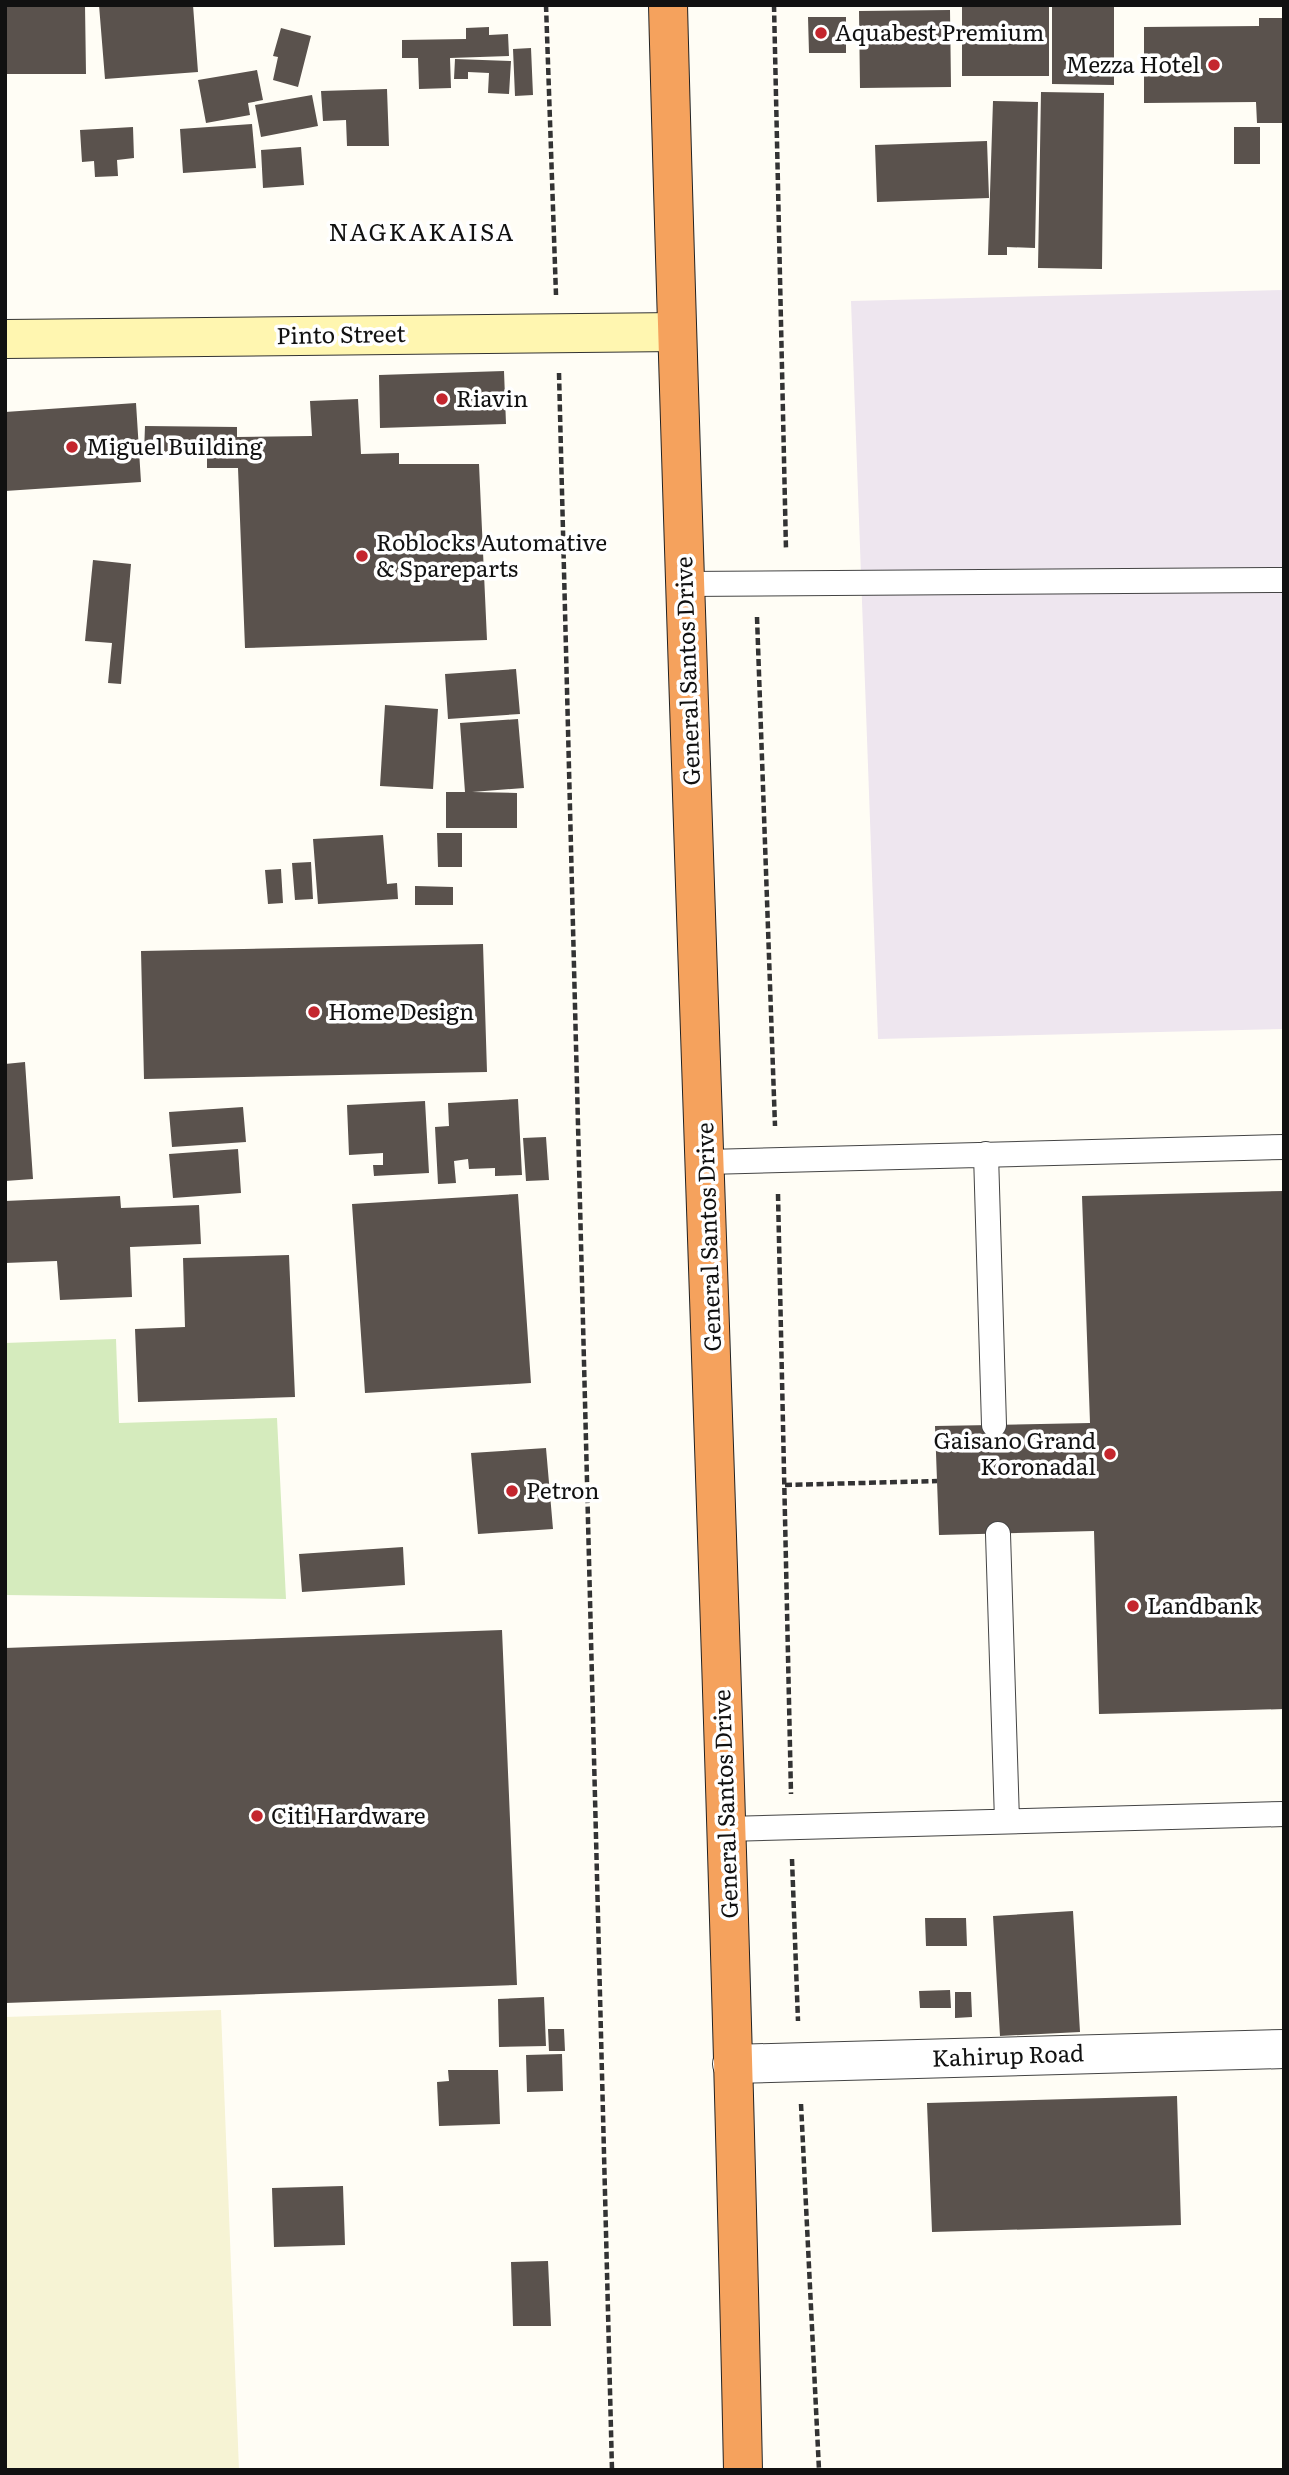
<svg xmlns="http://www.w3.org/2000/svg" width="1289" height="2475" viewBox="0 0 1289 2475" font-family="Literata,serif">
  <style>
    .industrial { fill: #eee6ef }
    .farmland { fill: #f6f3d4 }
    .green { fill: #d5ebbd }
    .building { fill: #5a524d }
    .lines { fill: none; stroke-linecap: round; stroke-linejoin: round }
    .lane-casing { stroke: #444; stroke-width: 26 }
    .street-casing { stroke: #444; stroke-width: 40 }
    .secondary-casing { stroke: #333; stroke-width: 40 }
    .highway-casing { stroke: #222; stroke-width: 40 }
    .path { stroke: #333; stroke-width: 4.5; stroke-dasharray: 7 3.5; stroke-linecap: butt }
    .lane { stroke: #fff; stroke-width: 24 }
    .street { stroke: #fff; stroke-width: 38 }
    .secondary { stroke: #fff6b0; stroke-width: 38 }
    .highway { stroke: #f5a25d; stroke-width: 38 }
    .poi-dot { fill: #c4262e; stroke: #fff; stroke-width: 2.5 }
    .labels { text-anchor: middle; stroke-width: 7; stroke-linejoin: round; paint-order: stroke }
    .poi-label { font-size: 23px; fill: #111; stroke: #fff; text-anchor: start }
    .street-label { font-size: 23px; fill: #111; stroke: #fff }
    .neighbourhood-label { font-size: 24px; letter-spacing: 2px; fill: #111; stroke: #fff }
  </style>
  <rect width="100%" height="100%" fill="#fffdf5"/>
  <!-- industrial -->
  <path class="industrial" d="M 1284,290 L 1284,1029 L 878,1039 L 851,301 Z"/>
  <!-- farmland -->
  <path class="farmland" d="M 221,2010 L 239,2470 L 5,2470 L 5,2017 Z"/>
  <!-- green -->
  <path class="green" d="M 116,1339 L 119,1423 L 277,1418 L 286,1599 L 5,1595 L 5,1343 Z"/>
  <!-- building -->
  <path class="building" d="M 5,5 L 85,5 L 86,74 L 5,74 Z
    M 99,5 L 193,5 L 198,72 L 105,79 Z
    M 962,5 L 1049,5 L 1049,76 L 962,76 Z
    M 1052,5 L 1114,6 L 1114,85 L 1052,84 Z
    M 950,10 L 951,87 L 860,88 L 859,11 Z
    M 808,17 L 846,17 L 846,53 L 809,53 Z
    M 1259,18 L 1284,18 L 1284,123 L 1257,123 L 1256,102 L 1144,103 L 1144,27 L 1259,26 Z
    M 489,27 L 489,35 L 508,34 L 509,56 L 450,58 L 451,88 L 419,89 L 418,58 L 402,58 L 402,40 L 466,39 L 466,28 Z
    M 281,28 L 311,36 L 298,87 L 273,80 L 278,57 L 273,56 Z
    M 531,48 L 533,95 L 515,96 L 513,49 Z
    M 455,59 L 511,61 L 509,94 L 488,93 L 489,73 L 468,72 L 468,79 L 454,79 Z
    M 257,70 L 263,100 L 248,103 L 250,115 L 206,123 L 198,80 Z
    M 387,89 L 389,146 L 347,146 L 346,120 L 323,121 L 321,91 Z
    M 1041,92 L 1104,93 L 1102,269 L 1038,268 Z
    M 312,95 L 318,126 L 261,137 L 255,105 Z
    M 993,101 L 1038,102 L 1035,248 L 1007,247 L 1007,255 L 988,255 Z
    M 252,124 L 256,168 L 183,173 L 180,129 Z
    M 133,127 L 134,158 L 117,160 L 118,176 L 95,177 L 94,161 L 82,162 L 80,130 Z
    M 1234,127 L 1260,127 L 1260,164 L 1234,164 Z
    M 987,141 L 989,198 L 877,202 L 875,145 Z
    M 301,147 L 304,185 L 263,188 L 261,150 Z
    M 504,371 L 506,424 L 380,428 L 379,375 Z
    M 358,399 L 361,454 L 399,453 L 399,464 L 479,464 L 487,640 L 245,648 L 238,468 L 207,468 L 207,455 L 144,453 L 145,426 L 237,427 L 237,437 L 312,436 L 310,401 Z
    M 136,403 L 141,482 L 5,491 L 5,412 Z
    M 93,560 L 131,564 L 121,684 L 108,683 L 112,643 L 85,641 Z
    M 516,669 L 520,714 L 448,719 L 445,674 Z
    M 385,705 L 438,709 L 433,789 L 380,786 Z
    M 518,719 L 524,788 L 472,792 L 517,793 L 517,828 L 446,828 L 446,792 L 465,792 L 460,723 Z
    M 437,833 L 462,833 L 462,867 L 438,867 Z
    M 383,835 L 387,884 L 397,883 L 398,899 L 318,904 L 313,839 Z
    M 311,862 L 313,899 L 295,900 L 292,863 Z
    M 281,869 L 283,903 L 268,904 L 265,870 Z
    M 415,886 L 453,887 L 453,905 L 415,905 Z
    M 483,944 L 487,1072 L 144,1079 L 141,951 Z
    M 25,1062 L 33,1179 L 5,1181 L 5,1064 Z
    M 518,1099 L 522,1175 L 495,1176 L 495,1168 L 469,1169 L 468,1159 L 454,1161 L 456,1183 L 438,1184 L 435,1127 L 449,1126 L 448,1103 Z
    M 425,1101 L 429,1173 L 374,1176 L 373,1165 L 383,1165 L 383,1153 L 349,1155 L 347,1105 Z
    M 243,1107 L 246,1142 L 172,1147 L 169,1112 Z
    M 546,1137 L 549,1180 L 526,1181 L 523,1138 Z
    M 238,1149 L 241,1193 L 173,1198 L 169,1154 Z
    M 1284,1191 L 1284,1709 L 1099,1714 L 1094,1531 L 939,1535 L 935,1426 L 1090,1423 L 1082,1196 Z
    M 518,1194 L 531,1383 L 365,1393 L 352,1204 Z
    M 120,1196 L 121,1208 L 199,1205 L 201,1244 L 130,1247 L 132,1297 L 60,1300 L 57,1261 L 5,1263 L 5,1201 Z
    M 289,1255 L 295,1397 L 138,1402 L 135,1329 L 185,1327 L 183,1258 Z
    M 546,1448 L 553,1529 L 478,1534 L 471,1453 Z
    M 403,1547 L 405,1585 L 302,1592 L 299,1554 Z
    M 502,1630 L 517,1985 L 5,2003 L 5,1648 Z
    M 1073,1911 L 1080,2032 L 1000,2036 L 993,1916 Z
    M 925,1918 L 966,1918 L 967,1946 L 926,1946 Z
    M 950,1990 L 951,2008 L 920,2008 L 919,1991 Z
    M 955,1992 L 971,1992 L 972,2017 L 955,2018 Z
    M 544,1997 L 546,2046 L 499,2047 L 498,1999 Z
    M 548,2029 L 564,2029 L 565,2051 L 549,2051 Z
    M 562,2054 L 563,2091 L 527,2092 L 526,2055 Z
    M 448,2070 L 498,2070 L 500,2124 L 439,2126 L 437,2082 L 449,2081 Z
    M 1177,2096 L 1181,2225 L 932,2232 L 927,2103 Z
    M 343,2186 L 345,2245 L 274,2247 L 272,2188 Z
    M 548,2261 L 551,2326 L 513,2326 L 511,2262 Z"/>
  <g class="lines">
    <!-- lane casing -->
    <g class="lane-casing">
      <path id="lane" d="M 684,584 L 1284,580
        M 986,1154 L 994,1425
        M 707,1162 L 1284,1147
        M 998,1534 L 1007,1821
        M 726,1829 L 1284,1814"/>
    </g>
    <!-- street casing -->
    <g class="street-casing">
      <path id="street" d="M 732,2064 L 1284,2049"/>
    </g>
    <!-- secondary casing -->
    <g class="secondary-casing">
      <path id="secondary" d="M 5,339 L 677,332"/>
    </g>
    <!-- highway casing -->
    <g class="highway-casing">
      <path id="highway" d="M 668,5 C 689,827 726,1648 743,2470"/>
    </g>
    <!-- path -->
    <path class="path" d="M 546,5 L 556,295
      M 774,5 L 786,550
      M 559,373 L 612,2470
      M 757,617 L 775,1126
      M 778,1194 L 791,1794
      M 785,1485 L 937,1481
      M 792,1859 L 798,2021
      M 801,2104 L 819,2470"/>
    <!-- lane -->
    <use href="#lane" class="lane"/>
    <!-- street -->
    <use href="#street" class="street"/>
    <!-- secondary -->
    <use href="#secondary" class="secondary"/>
    <!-- highway -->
    <use href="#highway" class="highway"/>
  </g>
  <!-- markers -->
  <g class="poi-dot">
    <circle cx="821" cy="33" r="7"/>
    <circle cx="1214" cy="65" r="7"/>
    <circle cx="442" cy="399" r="7"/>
    <circle cx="72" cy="447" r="7"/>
    <circle cx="362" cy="556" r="7"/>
    <circle cx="314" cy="1012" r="7"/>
    <circle cx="1110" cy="1454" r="7"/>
    <circle cx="512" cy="1491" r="7"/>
    <circle cx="1133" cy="1606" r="7"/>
    <circle cx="257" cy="1816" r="7"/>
  </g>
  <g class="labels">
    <!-- poi labels -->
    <g class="poi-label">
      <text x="835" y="41">Aquabest Premium</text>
      <text x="1200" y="73" text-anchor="end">Mezza Hotel</text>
      <text x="456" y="407">Riavin</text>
      <text x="86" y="455">Miguel Building</text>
      <text x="376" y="551">Roblocks Automative<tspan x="376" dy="26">&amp; Spareparts</tspan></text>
      <text x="328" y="1020">Home Design</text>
      <text x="1096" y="1449" text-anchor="end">Gaisano Grand<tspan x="1096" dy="26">Koronadal</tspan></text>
      <text x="526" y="1499">Petron</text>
      <text x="1147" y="1614">Landbank</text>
      <text x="271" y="1824">Citi Hardware</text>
    </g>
    <!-- street labels -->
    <g class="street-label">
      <text transform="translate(341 335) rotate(-1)" y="8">Pinto Street</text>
      <text transform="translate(688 671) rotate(-92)" y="8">General Santos Drive</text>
      <text transform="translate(709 1237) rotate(-92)" y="8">General Santos Drive</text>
      <text transform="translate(726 1804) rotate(-92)" y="8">General Santos Drive</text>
      <text transform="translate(1008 2056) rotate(-2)" y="8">Kahirup Road</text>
    </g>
    <!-- neighbourhood labels -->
    <g class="neighbourhood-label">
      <text x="422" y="241">NAGKAKAISA</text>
    </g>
  </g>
  <!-- border -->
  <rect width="1289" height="2475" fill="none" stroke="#111111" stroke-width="14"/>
</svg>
